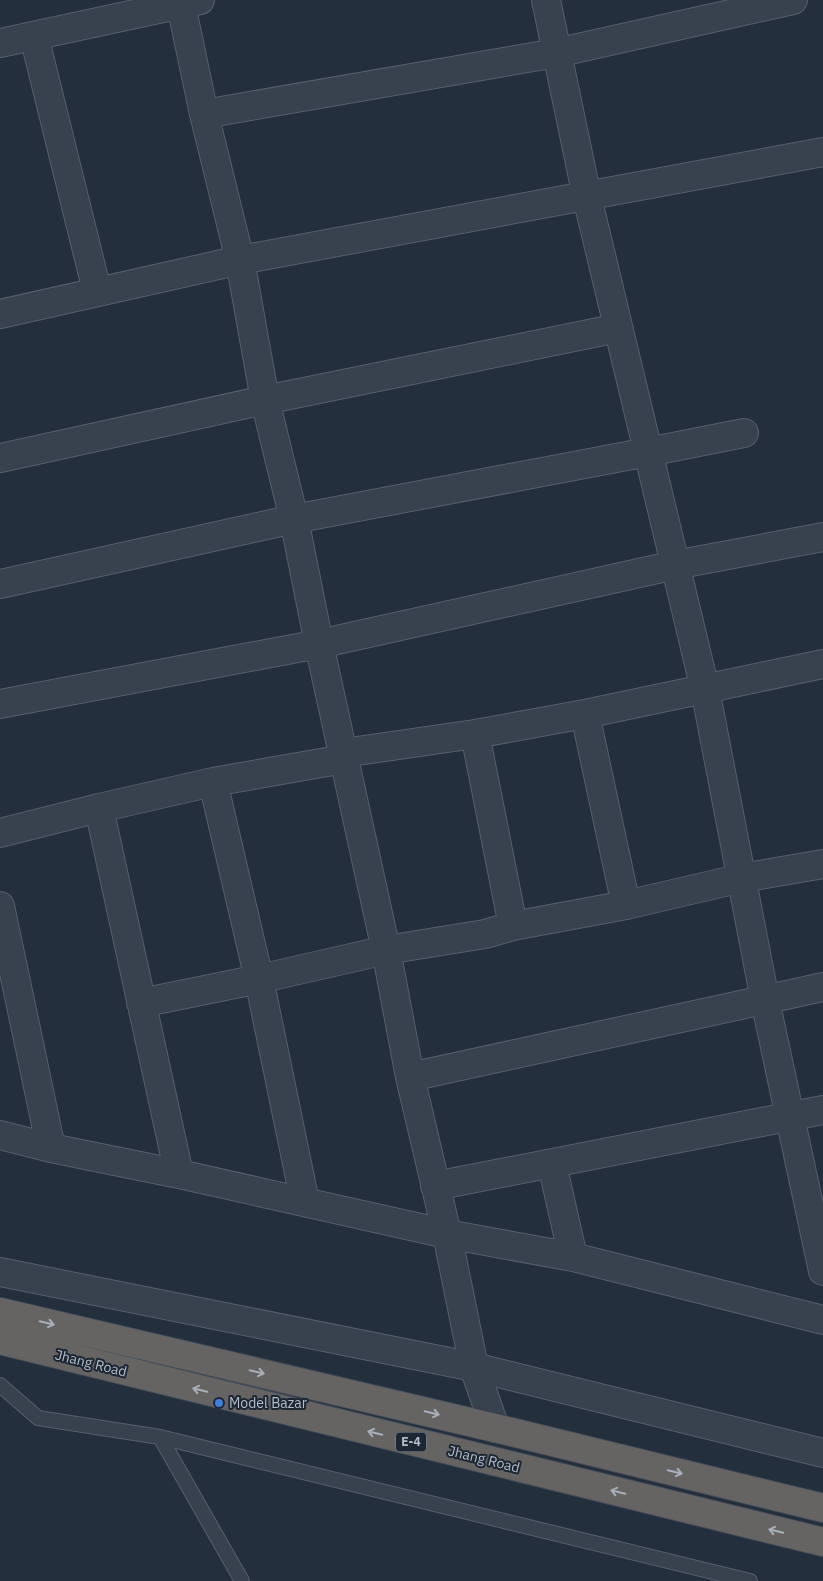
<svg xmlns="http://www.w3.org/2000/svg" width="823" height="1581" viewBox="0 0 823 1581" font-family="'IBM Plex Sans',sans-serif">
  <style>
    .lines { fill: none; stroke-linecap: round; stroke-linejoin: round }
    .service-casing { stroke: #565f6c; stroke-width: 16 }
    .minor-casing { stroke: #565f6c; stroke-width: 30 }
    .tertiary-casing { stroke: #565f6c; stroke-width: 30 }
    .trunk-casing { stroke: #434c59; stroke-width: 30 }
    .service { stroke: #38414e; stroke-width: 14 }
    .minor { stroke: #38414e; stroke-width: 28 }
    .tertiary { stroke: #38414e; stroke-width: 28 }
    .trunk { stroke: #656462; stroke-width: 28 }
    .oneway { stroke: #a8afba }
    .shop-dot { fill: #3f7fe0; stroke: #1d2633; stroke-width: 2 }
    .labels { text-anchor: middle; stroke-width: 4; stroke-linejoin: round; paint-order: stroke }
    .shield { fill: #1d2633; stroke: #878f9c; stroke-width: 1 }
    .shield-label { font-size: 12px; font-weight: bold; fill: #b4bcc9 }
    .street-label { font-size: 14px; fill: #b4bcc9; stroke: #1d2633 }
    .poi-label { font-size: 14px; fill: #b4bcc9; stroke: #1d2633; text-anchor: start }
  </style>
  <rect width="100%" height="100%" fill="#242f3e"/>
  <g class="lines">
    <!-- service casing -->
    <g class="service-casing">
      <path id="service" d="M 0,1385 L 38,1418 L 160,1437 L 750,1581
        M 160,1437 L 242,1581"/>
    </g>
    <!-- minor casing -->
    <g class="minor-casing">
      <path id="minor" d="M 180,0 L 204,114 L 240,260 L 265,400 L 294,519 L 319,644 L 386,950 L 410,1077 L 447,1234 L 474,1367 L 495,1428
        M 546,0 L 587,197 L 705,689 L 765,1000 L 823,1271
        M 34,36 L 97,291
        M 0,43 L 200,0
        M 204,114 L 556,53 L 793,0
        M 0,314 L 240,260 L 823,152
        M 0,458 L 265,400 L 618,328
        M 0,584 L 294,519 L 648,452 L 744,433
        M 0,704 L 319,644 L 675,565 L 823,537
        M 585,714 L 626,905
        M 475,734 L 513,926
        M 343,753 L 475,734 L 585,714 L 823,664
        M 213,782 L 259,979 L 305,1202
        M 99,808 L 179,1174
        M 0,833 L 99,808 L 213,782 L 344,759
        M 0,906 L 51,1148
        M 141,1003 L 259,979 L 386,950 L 485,934 L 513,926 L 626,905 L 742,878 L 823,864
        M 410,1077 L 823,987
        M 0,1135 L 51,1148 L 179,1174 L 447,1234 L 573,1257 L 823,1320
        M 552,1164 L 573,1257
        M 435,1186 L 823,1110"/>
    </g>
    <!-- tertiary casing -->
    <g class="tertiary-casing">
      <path id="tertiary" d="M 0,1272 L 474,1367 L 823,1453"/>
    </g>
    <!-- trunk casing -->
    <g class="trunk-casing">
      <path id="trunk" d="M 0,1312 L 495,1428 L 823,1508
        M 0,1340 L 823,1542"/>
    </g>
    <!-- service -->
    <use href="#service" class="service"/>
    <!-- minor -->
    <use href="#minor" class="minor"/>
    <!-- tertiary -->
    <use href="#tertiary" class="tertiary"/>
    <!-- trunk -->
    <use href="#trunk" class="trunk"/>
  </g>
  <!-- one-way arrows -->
  <defs><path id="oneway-shaft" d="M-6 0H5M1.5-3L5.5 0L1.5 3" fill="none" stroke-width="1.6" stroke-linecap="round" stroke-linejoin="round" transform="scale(1.25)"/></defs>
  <g class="oneway">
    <use href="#oneway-shaft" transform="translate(47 1323) rotate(13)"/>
    <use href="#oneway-shaft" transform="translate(257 1372) rotate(13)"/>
    <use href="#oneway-shaft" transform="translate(200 1390) rotate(-166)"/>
    <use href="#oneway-shaft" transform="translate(432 1413) rotate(13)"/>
    <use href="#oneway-shaft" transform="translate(375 1433) rotate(-166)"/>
    <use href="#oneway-shaft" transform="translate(675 1472) rotate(14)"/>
    <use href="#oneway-shaft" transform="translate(618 1492) rotate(-166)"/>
    <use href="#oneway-shaft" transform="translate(776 1531) rotate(-166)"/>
  </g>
  <!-- markers -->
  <circle class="shop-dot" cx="219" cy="1403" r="5"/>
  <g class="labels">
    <!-- shield labels -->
    <rect class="shield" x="396" y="1432.5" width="30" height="19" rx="4"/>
    <g class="shield-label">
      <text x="411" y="1446">E-4</text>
    </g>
    <!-- street labels -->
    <g class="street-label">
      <text transform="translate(91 1363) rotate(14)" y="5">Jhang Road</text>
      <text transform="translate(484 1459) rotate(14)" y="5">Jhang Road</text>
    </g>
    <!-- poi labels -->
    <g class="poi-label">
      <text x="229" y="1408">Model Bazar</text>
    </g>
  </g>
</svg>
